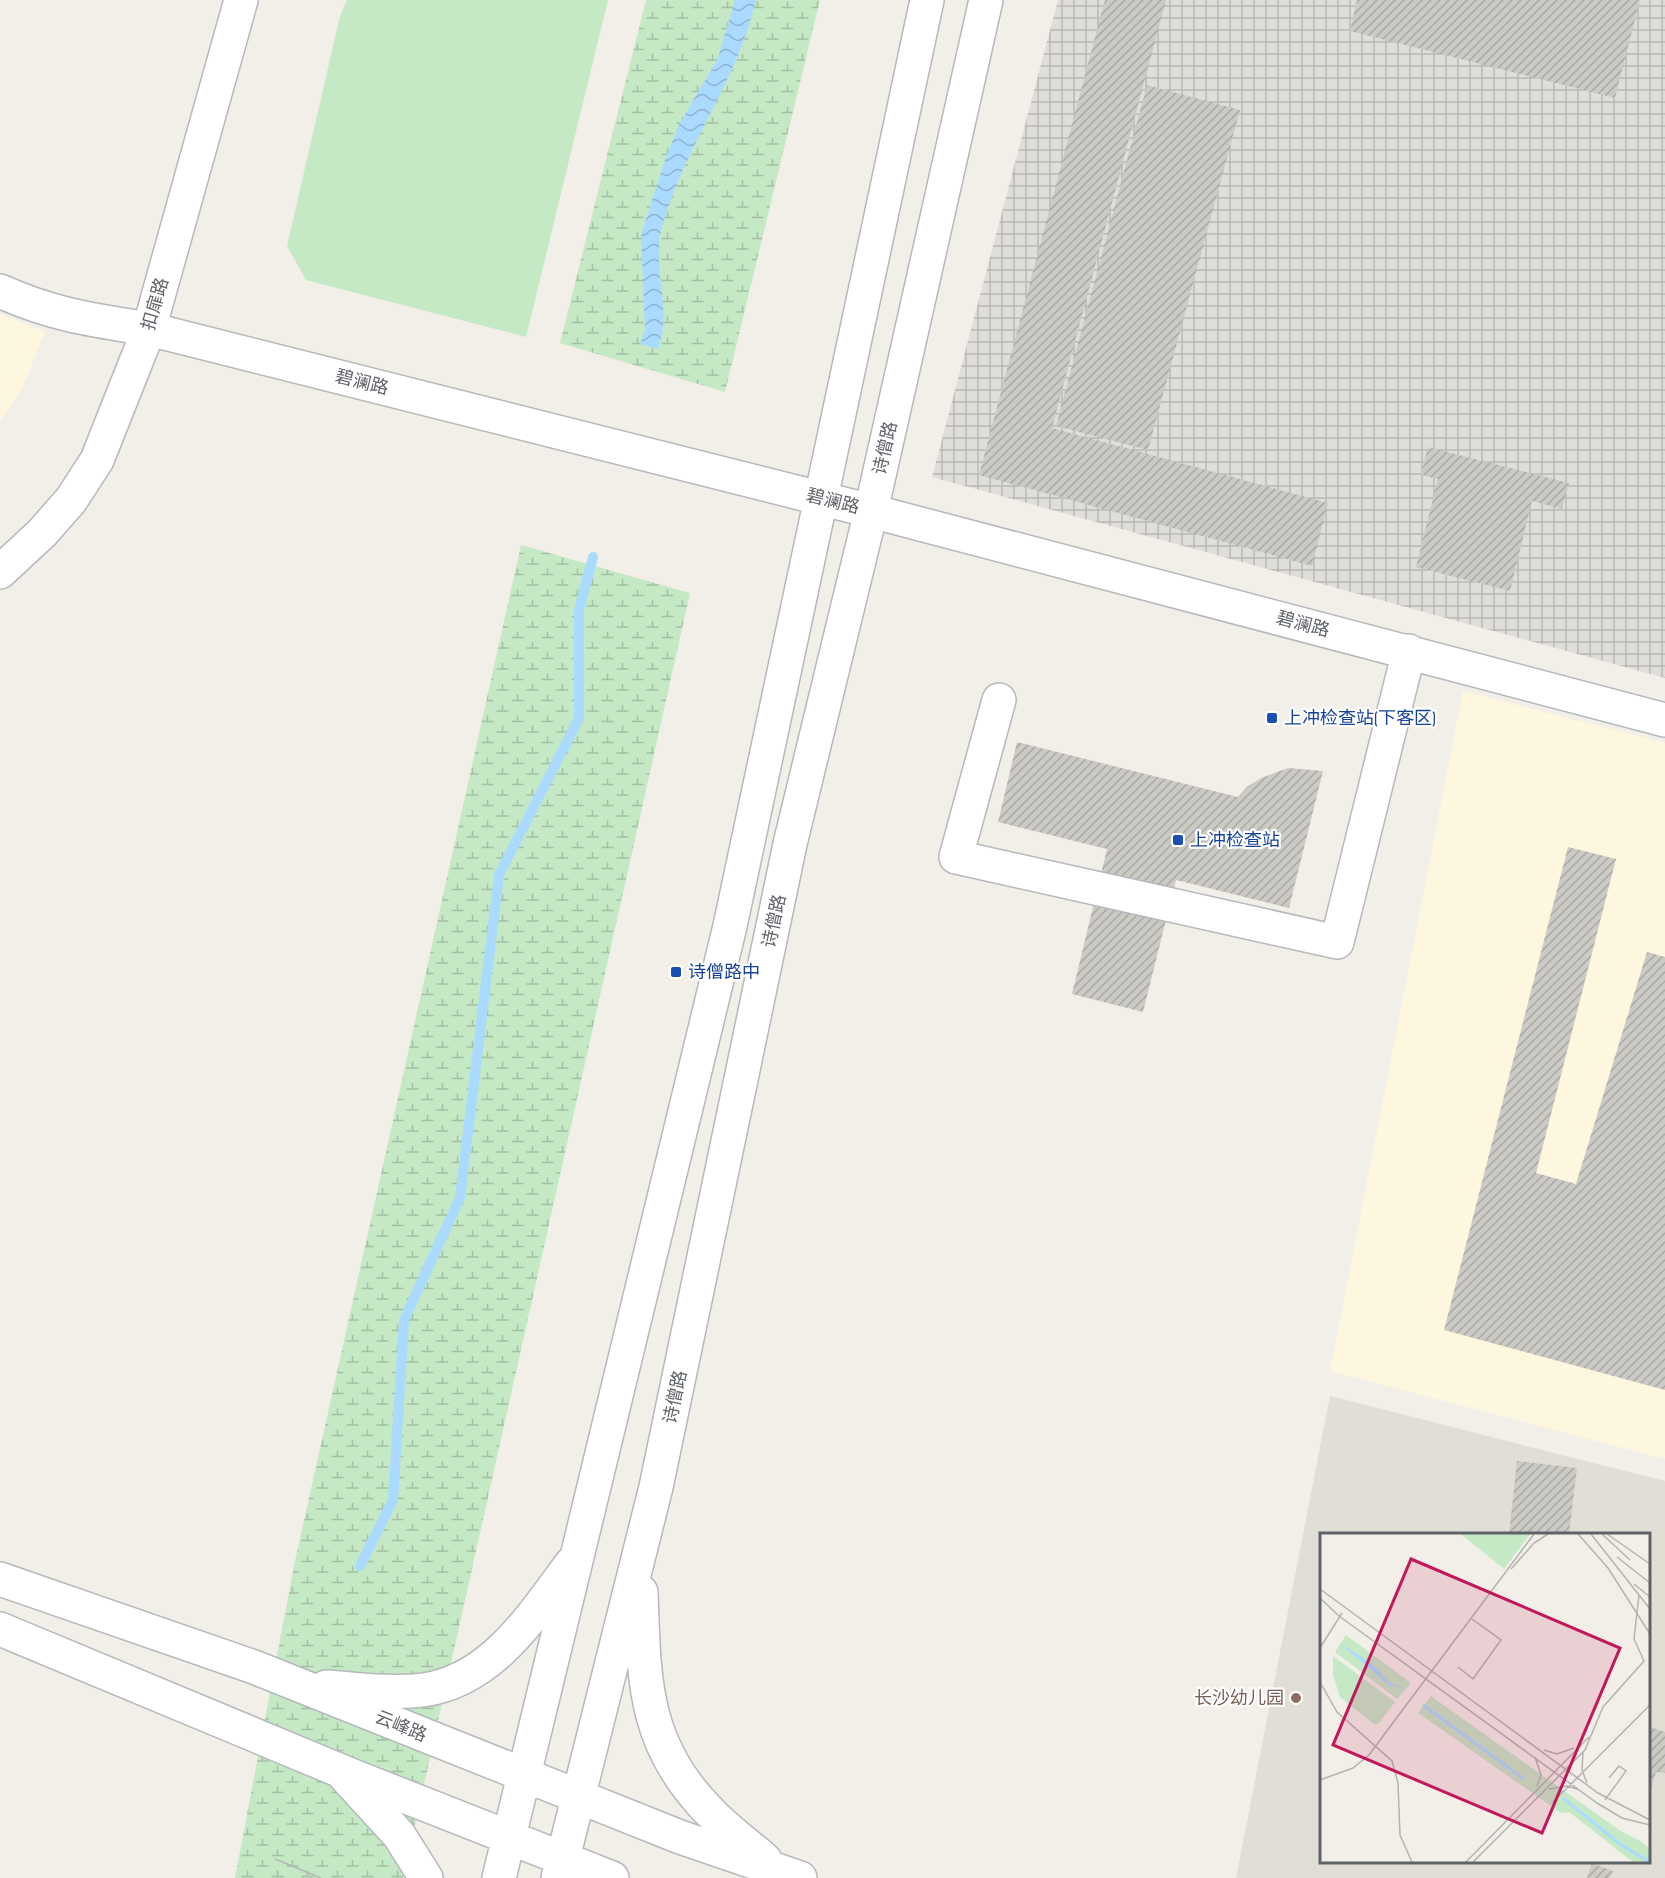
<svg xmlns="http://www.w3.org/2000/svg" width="1665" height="1878" viewBox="0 0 1665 1878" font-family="'Sofia Sans Condensed','Noto Sans SC',sans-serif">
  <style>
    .commercial { fill: #fef7e0 }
    .industrial { fill: url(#industrial-grid) }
    .education { fill: #e1ded6; fill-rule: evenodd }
    .grass { fill: #c5e8c5 }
    .wetland { fill: url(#wetland-marsh) }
    .water { fill: url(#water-waves) }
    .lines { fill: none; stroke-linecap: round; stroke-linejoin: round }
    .stream { stroke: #aadaff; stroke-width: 10 }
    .building { fill: url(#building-hatch) }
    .minor-casing { stroke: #b5b8bc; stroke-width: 36 }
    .minor { stroke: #fff; stroke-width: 33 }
    .tram { stroke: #b6b7b8; stroke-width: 1.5 }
    .transit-dot { fill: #1a4fb4; stroke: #fff; stroke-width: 2 }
    .education-dot { fill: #8d6e63; stroke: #fff; stroke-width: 2 }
    .labels { text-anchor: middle; stroke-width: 4.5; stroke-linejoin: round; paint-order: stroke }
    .street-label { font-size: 18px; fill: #5f6368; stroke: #fff }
    .transit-label { font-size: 18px; fill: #164399; stroke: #fff; text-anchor: start }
    .education-label { font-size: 18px; fill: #785e54; stroke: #fff; text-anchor: end }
    .inset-river { fill: none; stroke: #aadaff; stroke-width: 3 }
    .inset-road { fill: none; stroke: #b3b3b1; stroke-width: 1.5 }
    .view { fill: #c2185b; fill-opacity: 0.15; stroke: #c2185b; stroke-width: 3 }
    .inset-edge { fill: none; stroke: #5f6368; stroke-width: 3 }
  </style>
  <defs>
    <pattern id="industrial-grid" width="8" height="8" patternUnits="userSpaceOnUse" patternTransform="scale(1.5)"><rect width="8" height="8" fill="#e0deda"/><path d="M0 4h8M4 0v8" fill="none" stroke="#b9b8b5"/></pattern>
    <pattern id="wetland-marsh" width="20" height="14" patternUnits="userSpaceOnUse" patternTransform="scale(1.5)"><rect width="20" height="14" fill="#c5e8c5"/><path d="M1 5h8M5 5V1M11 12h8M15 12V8" fill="none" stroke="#a3c0a4"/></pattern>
    <pattern id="water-waves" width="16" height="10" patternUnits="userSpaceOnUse" patternTransform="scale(1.5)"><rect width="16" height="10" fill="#aadaff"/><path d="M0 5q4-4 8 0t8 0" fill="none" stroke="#8eb4d2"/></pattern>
    <pattern id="building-hatch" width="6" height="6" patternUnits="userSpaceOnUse" patternTransform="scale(1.5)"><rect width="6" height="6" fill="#cccac5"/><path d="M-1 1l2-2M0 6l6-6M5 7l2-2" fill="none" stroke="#a9a8a4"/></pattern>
  </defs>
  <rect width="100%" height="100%" fill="#f1efe8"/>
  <!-- commercial -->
  <path class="commercial" d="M 0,314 L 45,332 L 23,387 L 0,421 Z
    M 1463,691 L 1665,743 L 1665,1459 L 1330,1371 Z"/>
  <!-- industrial -->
  <path class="industrial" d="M 1058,0 L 1665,0 L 1665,678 L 932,477 Z"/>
  <!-- education -->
  <path class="education" d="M 1330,1396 L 1665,1481 L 1665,1878 L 1236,1878 ZM 1322,1534 L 1648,1534 L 1648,1862 L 1322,1862 Z"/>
  <!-- grass -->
  <path class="grass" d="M 347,0 L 608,0 L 526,337 L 306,280 L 287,246 L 340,16 Z"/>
  <!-- wetland -->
  <path class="wetland" d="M 646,0 L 820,0 L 725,392 L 560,343 Z
    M 521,545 L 690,593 L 403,1878 L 235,1878 L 295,1561 Z"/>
  <!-- water -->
  <path class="water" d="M 735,0 L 756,0 C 738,80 684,147 662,227 C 651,268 673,309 658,349 L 640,344 L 645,330 L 641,237 L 645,222 L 666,157 L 680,123 L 718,58 Z"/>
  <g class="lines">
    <!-- stream -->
    <path class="stream" d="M 360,1566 L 393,1500 L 404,1320 L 460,1198 L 499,875 L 579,718 L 579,610 L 593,557"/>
  </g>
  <!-- building -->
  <path class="building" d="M 1105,0 L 1166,0 L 1052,428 L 1328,503 L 1312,566 L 979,475 Z
    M 1357,0 L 1640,0 L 1615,98 L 1350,31 Z
    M 1147,85 L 1240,110 L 1148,450 L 1056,426 Z
    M 1428,447 L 1569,483 L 1562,509 L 1532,501 L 1510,591 L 1416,567 L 1438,479 L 1421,475 Z
    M 1017,742 L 1238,797 L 1248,786 L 1261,778 L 1288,768 L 1323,771 L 1289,908 L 1176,880 L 1143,1012 L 1072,994 L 1107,849 L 998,822 Z
    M 1568,847 L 1616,859 L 1536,1173 L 1576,1184 L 1647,952 L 1665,957 L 1665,1390 L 1444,1330 Z
    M 1517,1461 L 1577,1468 L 1569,1534 L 1509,1534 Z
    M 1650,1727 L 1665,1732 L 1665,1773 L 1656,1772 L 1649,1796 Z
    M 1592,1863 L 1613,1871 L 1610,1878 L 1587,1878 Z"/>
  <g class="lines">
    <!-- minor casing -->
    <g class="minor-casing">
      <path id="minor" d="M 0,291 C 53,315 92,320 149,329 L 871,511 L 1665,720
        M 0,572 L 42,533 L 71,500 L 97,460 L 149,329 L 241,0
        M 999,700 L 956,857 L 1337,942 L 1409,651
        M 0,1579 L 254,1667 L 680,1837 L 800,1878
        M 641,1592 C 644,1680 643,1745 710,1812 C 727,1830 747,1844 765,1860
        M 0,1629 L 353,1776 L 612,1878
        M 326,1687 C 358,1689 392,1694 423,1690 C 492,1681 533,1615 571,1564
        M 344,1775 L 399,1835 L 426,1878
        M 499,1878 L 730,926 L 927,0
        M 558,1878 L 656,1487 L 790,844 L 871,511 L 986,0"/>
    </g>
    <!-- minor -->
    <use href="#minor" class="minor"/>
    <!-- tram -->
    <path class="tram" d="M 275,1859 L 321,1878"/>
  </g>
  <!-- markers -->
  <g class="transit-dot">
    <rect x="1266" y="712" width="12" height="12" rx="3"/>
    <rect x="1172" y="834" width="12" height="12" rx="3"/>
    <rect x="670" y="966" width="12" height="12" rx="3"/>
  </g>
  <circle class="education-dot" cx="1296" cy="1698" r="6"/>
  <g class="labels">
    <!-- street labels -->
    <g class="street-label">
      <text transform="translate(155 304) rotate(-74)" y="6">扣扉路</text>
      <text transform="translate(362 382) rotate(14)" y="6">碧澜路</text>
      <text transform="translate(885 448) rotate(-77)" y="6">诗僧路</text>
      <text transform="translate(833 501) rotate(14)" y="6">碧澜路</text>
      <text transform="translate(1303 624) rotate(15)" y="6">碧澜路</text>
      <text transform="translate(774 921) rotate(-78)" y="6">诗僧路</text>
      <text transform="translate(675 1397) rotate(-78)" y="6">诗僧路</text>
      <text transform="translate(401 1726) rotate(22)" y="6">云峰路</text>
    </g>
    <!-- transit labels -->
    <g class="transit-label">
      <text x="1284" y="724">上冲检查站(下客区)</text>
      <text x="1190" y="846">上冲检查站</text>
      <text x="688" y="978">诗僧路中</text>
    </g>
    <!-- education labels -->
    <g class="education-label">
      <text x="1284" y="1704">长沙幼儿园</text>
    </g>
  </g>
  <!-- overview -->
  <g transform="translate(1320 1533)">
    <rect width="330" height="330" fill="#f1efe8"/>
    <path d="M 13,123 L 75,169 L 58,191 L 54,191 L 20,164 L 13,142 Z" fill="#c5e8c5"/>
    <path d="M 26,102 L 91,150 L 77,166 L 15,119 ZM 111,163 L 299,297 L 322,309 L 330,316 L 330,329 L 313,329 L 249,279 L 241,280 L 98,180 Z" fill="#c5e8c5"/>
    <path d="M 141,1 L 210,1 L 184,36 Z" fill="#c5e8c5"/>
    <path d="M 19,110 L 51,130 L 69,149 L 83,155 L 69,152 Z" fill="#aadaff"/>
    <path class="inset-river" d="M 103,172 L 204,246M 243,265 L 301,312 L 330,329"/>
    <path class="inset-road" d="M 258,1 L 288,35 L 330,101M 271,1 L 330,76M 282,1 L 310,27M 287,1 L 330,31M 297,24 L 330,50M 191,36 L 214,10 L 228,1M 314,51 L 330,64M 0,56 L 278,260 L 330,287M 0,65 L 19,83 L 277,270 L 302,285 L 330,292M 0,115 L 22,80M 138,134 L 153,146 L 181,107 L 152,86M 0,149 L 17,179 L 72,228 L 78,250 L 80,302 L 92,329M 330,151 L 330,172M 224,217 L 237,221 L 254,215M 263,220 L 262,237 L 267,250M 215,224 L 221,242 L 217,253M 0,247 L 33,235 L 49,222 L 214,1M 229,256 L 247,253 L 257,256M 285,267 L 306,238 L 299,233 L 289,245M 233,269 L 330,172M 146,329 L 269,204M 153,329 L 265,217 L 283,174 L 324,128 L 314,106 L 319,62"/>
    <path class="view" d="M 91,26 L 300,115 L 222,300 L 13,212 Z"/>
    <rect width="330" height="330" class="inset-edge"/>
  </g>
</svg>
